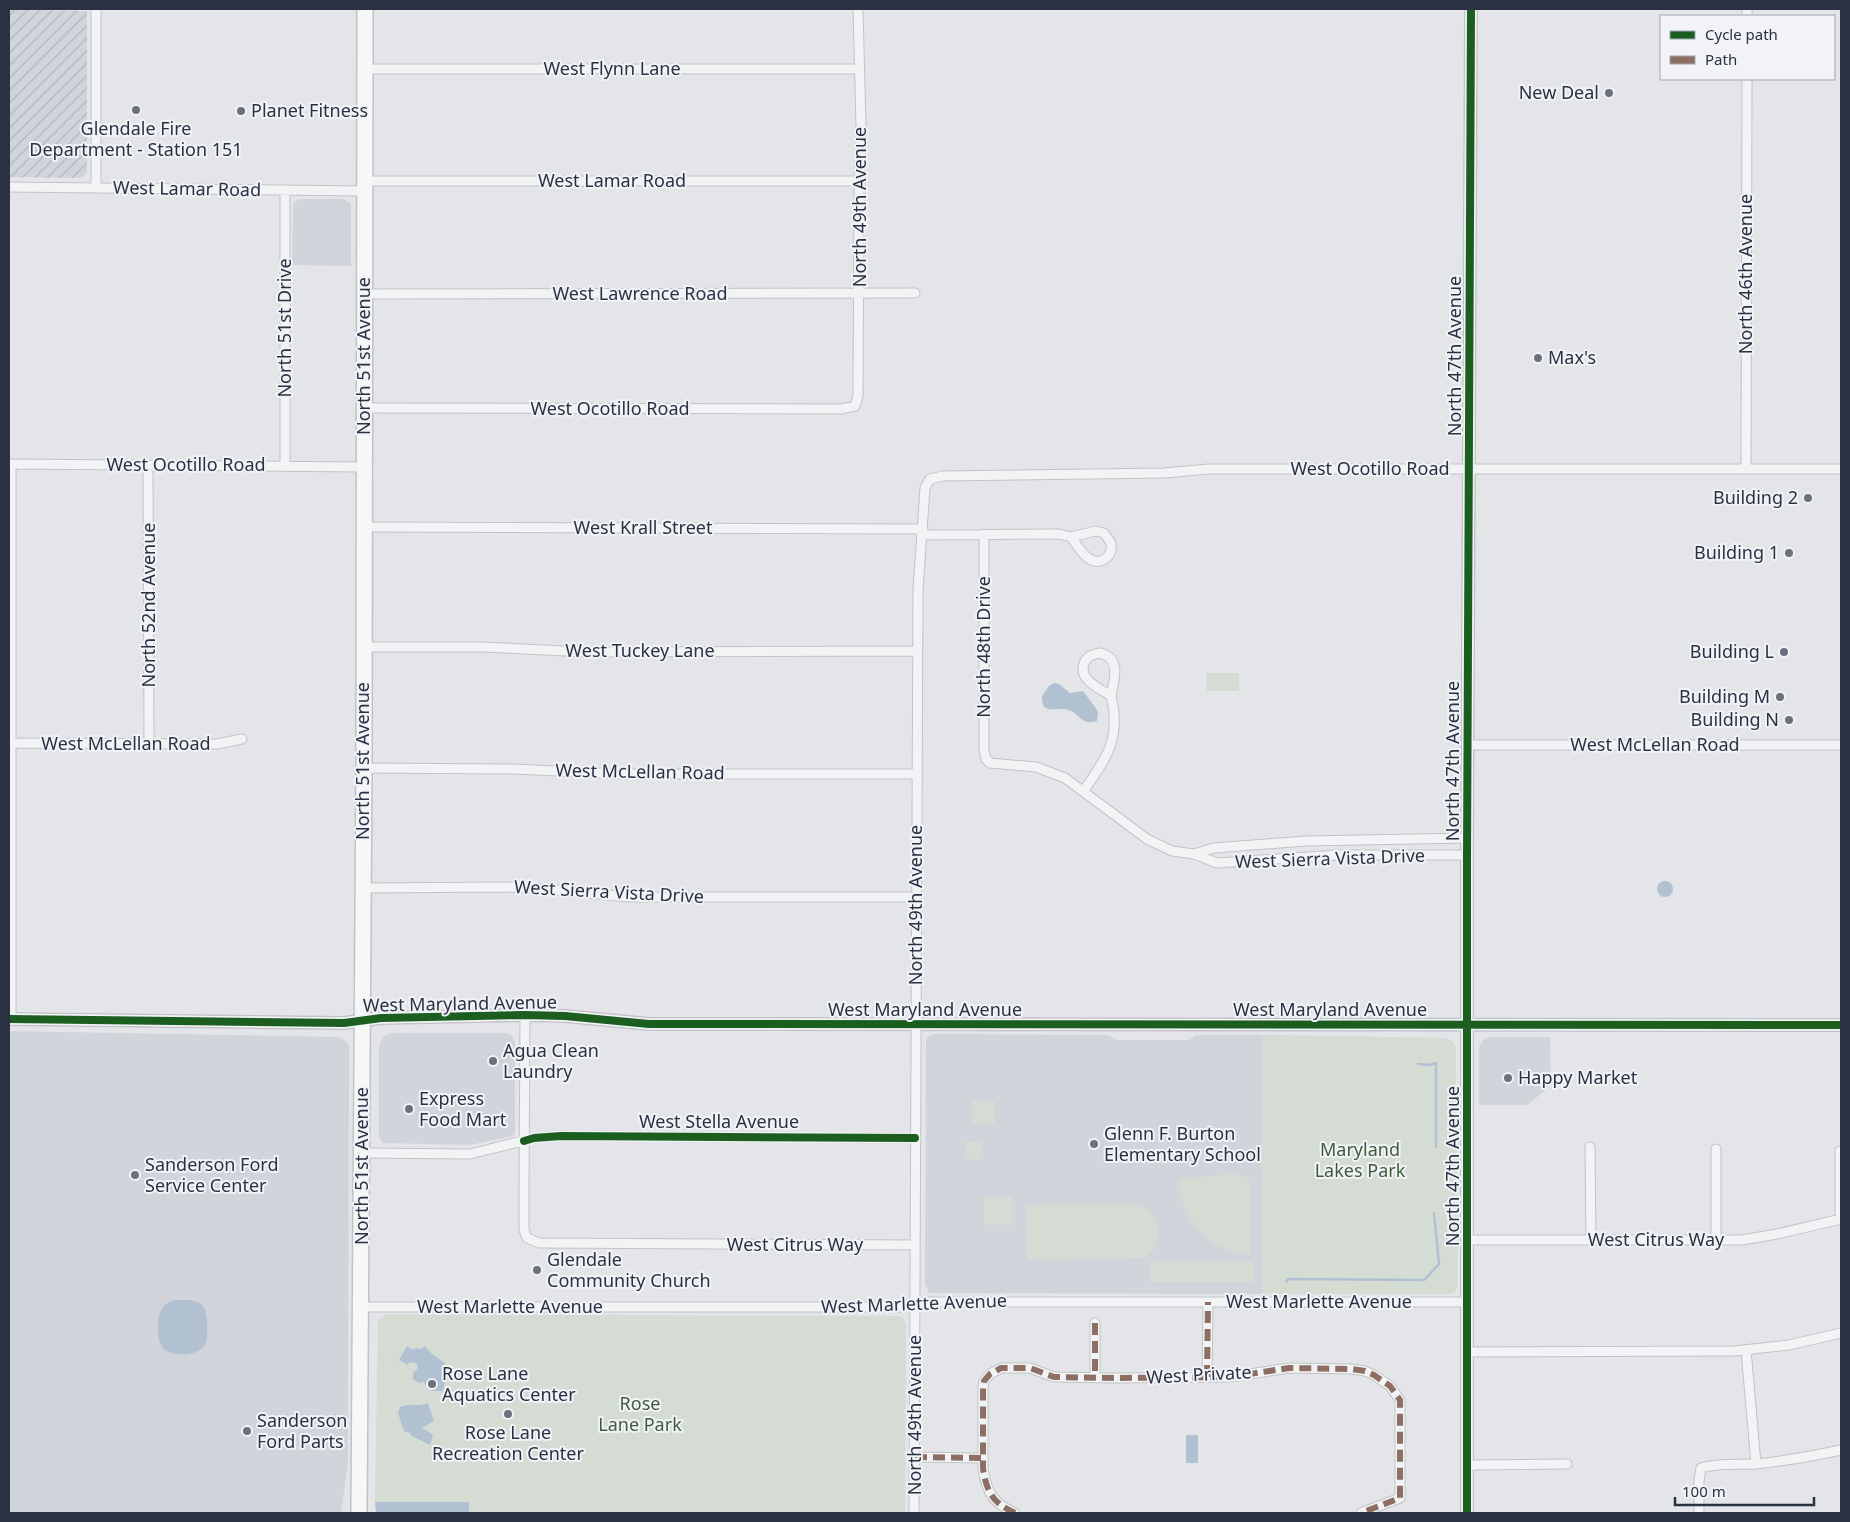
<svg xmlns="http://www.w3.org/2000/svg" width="1850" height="1522" viewBox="0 0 1850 1522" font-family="'Noto Sans',sans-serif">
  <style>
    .built { fill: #d2d4db }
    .industrial { fill: url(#industrial-furrows) }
    .green { fill: #d4dcd4 }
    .water { fill: #b2c1d2 }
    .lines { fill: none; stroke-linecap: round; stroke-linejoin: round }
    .stream { stroke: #b2c1d2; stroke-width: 2.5 }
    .minor-casing { stroke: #c2c3c6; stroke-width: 11 }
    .tertiary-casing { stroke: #c2c3c6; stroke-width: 14 }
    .primary-casing { stroke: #c0c2c6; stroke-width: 18 }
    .minor { stroke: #f2f3f5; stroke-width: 9 }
    .tertiary { stroke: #f2f3f5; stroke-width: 11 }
    .primary { stroke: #f6f7f7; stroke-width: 15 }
    .quiet { stroke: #8d6e63; stroke-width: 6; stroke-dasharray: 12 6; stroke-linecap: butt }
    .cycleway-casing { stroke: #f1f3f7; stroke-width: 11 }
    .cycleway { stroke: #1b5e20; stroke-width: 8 }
    .poi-dot { fill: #6b707c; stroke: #f1f3f7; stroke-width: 2 }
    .labels { text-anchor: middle; stroke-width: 4; stroke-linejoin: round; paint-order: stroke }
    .street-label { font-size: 18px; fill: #2a3142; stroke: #f1f3f7 }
    .poi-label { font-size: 18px; fill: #2a3142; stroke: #f1f3f7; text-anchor: start }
    .park-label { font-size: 18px; fill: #3d5d37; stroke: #f1f3f7 }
  </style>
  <defs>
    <pattern id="industrial-furrows" width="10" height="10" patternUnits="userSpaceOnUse" patternTransform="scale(1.25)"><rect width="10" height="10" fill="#d2d4db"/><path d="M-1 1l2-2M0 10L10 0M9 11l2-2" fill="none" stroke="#b4b6bd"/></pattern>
  </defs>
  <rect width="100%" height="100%" fill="#e4e5e8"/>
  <!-- built -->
  <path class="built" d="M 299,199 L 344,199 L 349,202 L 351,205 L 351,266 L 292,265 L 293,206 L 294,203 Z
    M 9,1031 L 339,1037 L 347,1042 L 349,1047 L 348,1463 L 341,1513 L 9,1513 Z
    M 395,1033 L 507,1033 L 511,1035 L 515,1042 L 515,1134 L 512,1136 L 470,1145 L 382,1143 L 379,1136 L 379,1045 L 384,1036 L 388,1034 Z
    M 935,1034 L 1108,1035 L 1116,1040 L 1189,1040 L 1196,1035 L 1262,1035 L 1262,1294 L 929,1293 L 925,1284 L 926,1041 L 927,1037 Z
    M 1489,1037 L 1550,1037 L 1551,1085 L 1528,1105 L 1479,1105 L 1479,1047 L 1484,1039 Z"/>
  <!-- industrial -->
  <path class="industrial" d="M 9,10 L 87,11 L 87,171 L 84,176 L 79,178 L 9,177 Z"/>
  <!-- green -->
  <path class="green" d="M 1206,673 L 1239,673 L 1239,691 L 1207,691 Z
    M 1262,1035 C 1324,1035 1385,1037 1447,1038 L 1454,1043 L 1456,1049 C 1456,1129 1459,1208 1457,1287 L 1455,1292 L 1450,1294 L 1262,1294 Z
    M 972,1101 L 995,1101 L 995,1124 L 972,1124 Z
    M 965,1142 L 981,1142 L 981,1159 L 965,1159 Z
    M 1233,1174 L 1245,1176 L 1250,1183 L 1250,1254 C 1209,1253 1180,1219 1178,1179 Z
    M 984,1197 L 1012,1197 L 1013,1225 L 984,1225 Z
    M 1134,1204 L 1147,1209 L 1156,1218 C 1158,1235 1161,1247 1144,1258 L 1027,1260 L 1026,1205 Z
    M 1151,1261 L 1253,1261 L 1253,1282 L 1151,1282 Z
    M 386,1314 L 899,1316 L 903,1318 L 906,1324 L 905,1513 L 469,1513 L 469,1502 L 375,1502 L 378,1325 L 378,1320 Z"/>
  <!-- water -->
  <path class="water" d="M 1054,683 L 1059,684 L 1070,693 L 1083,691 L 1095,707 L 1098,712 L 1097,721 C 1081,726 1079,713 1069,710 C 1057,706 1041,717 1042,696 L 1049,686 Z
    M1657 889a8 8 0 1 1 16 0a8 8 0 1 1-16 0Z
    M 174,1300 C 194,1300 207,1298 207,1323 C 207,1329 208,1336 206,1342 C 203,1356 173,1358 164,1349 C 156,1341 156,1318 162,1309 C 164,1304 169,1302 174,1300 Z
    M 407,1346 L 413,1350 L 416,1348 L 421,1349 L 425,1346 C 434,1360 448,1358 451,1378 L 445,1381 L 443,1391 L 432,1391 L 423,1382 L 419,1383 L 413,1379 L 413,1373 L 418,1368 L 416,1363 L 409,1362 L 408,1365 L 399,1360 Z
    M 428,1403 L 434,1421 L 422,1428 L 433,1435 L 430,1445 L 412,1436 L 410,1433 L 404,1431 L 398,1413 L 400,1407 C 409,1403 418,1407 428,1403 Z
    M 1186,1435 L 1198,1435 L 1198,1463 L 1186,1463 Z
    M 375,1502 L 469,1502 L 469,1513 L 376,1513 Z"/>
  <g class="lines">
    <!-- stream -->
    <path class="stream" d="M 1418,1064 L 1429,1065 L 1436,1063 L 1436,1147
      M 1286,1282 L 1288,1279 L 1424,1280 L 1439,1264 L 1434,1213"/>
    <!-- minor casing -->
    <g class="minor-casing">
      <path id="minor" d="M 1747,16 L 1747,9
        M 365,69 L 859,69
        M 364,181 L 859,181
        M 9,187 L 364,191
        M 96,188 L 96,9
        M 364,294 L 915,293
        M 364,408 L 841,409 L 855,406 L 858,396 L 859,181 L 861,126 L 858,9
        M 9,464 L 363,467
        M 11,464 L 11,1019
        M 148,465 L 149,744
        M 285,466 L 285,190
        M 1746,469 L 1747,79
        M 364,527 L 923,529
        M 1096,531 L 1104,533 L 1111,543 C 1112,549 1111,554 1106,558 C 1091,570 1078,547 1071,537 Z
        M 984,534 L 984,750 L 986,759 L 990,763 L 1036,767 L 1065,778 L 1147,839 L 1172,851 L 1194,854 L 1217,863 L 1338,855 L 1467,855
        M 921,535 L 1059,534 L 1071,537
        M 363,647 L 484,647 L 586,652 L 917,651
        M 1100,653 C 1122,658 1114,680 1111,696 C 1101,689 1078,680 1084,664 C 1086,656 1093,654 1100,653 Z
        M 9,743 L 217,744 L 242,739
        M 1469,745 L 1841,745
        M 364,768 L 514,769 L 620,774 L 917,774
        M 1084,790 C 1108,757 1121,737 1111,696
        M 1194,854 L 1214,848 L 1306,841 L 1468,838
        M 363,888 L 507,887 L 547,889 L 629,897 L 916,897
        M 525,1015 L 524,1189 L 524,1230 L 527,1238 L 539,1243 L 915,1245
        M 1590,1147 L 1591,1240
        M 362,1153 L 470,1154 L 534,1138 L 561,1136 L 915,1138
        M 1840,1219 L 1840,1151
        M 1468,1240 L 1742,1240 L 1777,1234 L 1841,1219
        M 1716,1240 L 1716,1149
        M 361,1307 L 900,1307 L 915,1303 L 932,1302 L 1467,1302
        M 1095,1323 L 1095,1377
        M 1746,1350 L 1756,1464
        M 1467,1352 L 1734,1351 L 1789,1345 L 1841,1333
        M 1207,1377 L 1208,1302
        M 915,1457 L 982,1458
        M 1467,1465 L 1567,1464
        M 914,1513 L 918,590 L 925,488 L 930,479 L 943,476 L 1164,473 L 1209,469 L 1841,469
        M 1015,1513 C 993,1503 987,1493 983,1469 L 983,1387 L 984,1381 L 990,1374 L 1001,1368 L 1030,1368 L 1054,1377 L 1114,1378 L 1230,1377 L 1289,1368 L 1351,1369 L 1365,1371 L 1374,1375 L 1390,1386 L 1400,1400 L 1400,1498 L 1361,1513
        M 1699,1513 L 1699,1480 L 1701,1468 C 1718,1463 1738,1465 1756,1464 C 1784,1461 1813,1456 1841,1450"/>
    </g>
    <!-- tertiary casing -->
    <g class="tertiary-casing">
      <path id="tertiary" d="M 9,1019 L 344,1023 L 381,1018 L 525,1015 L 565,1016 L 649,1024 L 1841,1025
        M 1467,1513 L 1467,855 L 1471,9"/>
    </g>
    <!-- primary casing -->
    <g class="primary-casing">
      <path id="primary" d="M 359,1513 L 364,768 L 365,9"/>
    </g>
    <!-- minor -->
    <use href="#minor" class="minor"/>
    <!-- tertiary -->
    <use href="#tertiary" class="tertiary"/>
    <!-- primary -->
    <use href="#primary" class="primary"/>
    <!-- quiet -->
    <path class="quiet" d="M 1095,1323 L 1095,1377
      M 1207,1377 L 1208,1302
      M 915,1457 L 982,1458
      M 1015,1513 C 993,1503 987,1493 983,1469 L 983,1387 L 984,1381 L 990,1374 L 1001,1368 L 1030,1368 L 1054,1377 L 1114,1378 L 1230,1377 L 1289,1368 L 1351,1369 L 1365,1371 L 1374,1375 L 1390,1386 L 1400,1400 L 1400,1498 L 1361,1513"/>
    <!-- cycleway casing -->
    <g class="cycleway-casing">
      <path id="cycleway" d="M 9,1019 L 344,1023 L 381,1018 L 525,1015 L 565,1016 L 649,1024 L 1841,1025
        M 524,1141 L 534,1138 L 561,1136 L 915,1138
        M 1467,1513 L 1467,855 L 1471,9"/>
    </g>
    <!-- cycleway -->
    <use href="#cycleway" class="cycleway"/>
  </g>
  <!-- markers -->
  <g class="poi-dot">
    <circle cx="1609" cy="93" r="5"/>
    <circle cx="136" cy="110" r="5"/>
    <circle cx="241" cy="111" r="5"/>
    <circle cx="1538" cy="358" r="5"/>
    <circle cx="1808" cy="498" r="5"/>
    <circle cx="1789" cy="553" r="5"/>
    <circle cx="1784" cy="652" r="5"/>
    <circle cx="1780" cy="697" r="5"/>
    <circle cx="1789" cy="720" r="5"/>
    <circle cx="493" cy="1061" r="5"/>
    <circle cx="1508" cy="1078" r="5"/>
    <circle cx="409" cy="1109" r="5"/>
    <circle cx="1094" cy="1144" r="5"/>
    <circle cx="135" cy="1175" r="5"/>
    <circle cx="537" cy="1270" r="5"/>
    <circle cx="432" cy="1384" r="5"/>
    <circle cx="508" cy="1414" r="5"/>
    <circle cx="247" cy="1431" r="5"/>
  </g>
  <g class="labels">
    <!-- street labels -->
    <g class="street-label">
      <text x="612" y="75">West Flynn Lane</text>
      <text x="612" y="187">West Lamar Road</text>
      <text transform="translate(187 189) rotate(1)" y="6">West Lamar Road</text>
      <text transform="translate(860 207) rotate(-90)" y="6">North 49th Avenue</text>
      <text transform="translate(1746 274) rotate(-90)" y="6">North 46th Avenue</text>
      <text x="640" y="300">West Lawrence Road</text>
      <text transform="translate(285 328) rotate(-90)" y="6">North 51st Drive</text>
      <text transform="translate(364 356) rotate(-90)" y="6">North 51st Avenue</text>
      <text transform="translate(1455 356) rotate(-90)" y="6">North 47th Avenue</text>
      <text x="610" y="415">West Ocotillo Road</text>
      <text x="186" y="471">West Ocotillo Road</text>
      <text x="1370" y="475">West Ocotillo Road</text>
      <text x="643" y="534">West Krall Street</text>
      <text transform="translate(149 605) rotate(-90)" y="6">North 52nd Avenue</text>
      <text transform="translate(984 647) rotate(-90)" y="6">North 48th Drive</text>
      <text x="640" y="657">West Tuckey Lane</text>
      <text x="126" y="750">West McLellan Road</text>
      <text x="1655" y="751">West McLellan Road</text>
      <text transform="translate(363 761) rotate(-90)" y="6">North 51st Avenue</text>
      <text transform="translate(1453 761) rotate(-90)" y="6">North 47th Avenue</text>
      <text transform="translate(640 772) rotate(1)" y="6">West McLellan Road</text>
      <text transform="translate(1330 859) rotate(-2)" y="6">West Sierra Vista Drive</text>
      <text transform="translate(609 892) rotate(3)" y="6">West Sierra Vista Drive</text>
      <text transform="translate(916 905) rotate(-90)" y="6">North 49th Avenue</text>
      <text transform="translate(460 1004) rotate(-1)" y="6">West Maryland Avenue</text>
      <text x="925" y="1016">West Maryland Avenue</text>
      <text x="1330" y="1016">West Maryland Avenue</text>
      <text x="719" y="1128">West Stella Avenue</text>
      <text transform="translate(362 1166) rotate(-90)" y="6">North 51st Avenue</text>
      <text transform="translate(1453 1166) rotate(-90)" y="6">North 47th Avenue</text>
      <text x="1656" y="1246">West Citrus Way</text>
      <text x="795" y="1251">West Citrus Way</text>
      <text x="1319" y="1308">West Marlette Avenue</text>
      <text transform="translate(914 1304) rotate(-2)" y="6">West Marlette Avenue</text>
      <text x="510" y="1313">West Marlette Avenue</text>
      <text transform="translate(1199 1375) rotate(-3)" y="6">West Private</text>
      <text transform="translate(915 1415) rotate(-90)" y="6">North 49th Avenue</text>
    </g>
    <!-- poi labels -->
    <g class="poi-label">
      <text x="1599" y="99" text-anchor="end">New Deal</text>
      <text x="251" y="117">Planet Fitness</text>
      <text x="136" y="135" text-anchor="middle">Glendale Fire<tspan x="136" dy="21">Department - Station 151</tspan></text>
      <text x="1548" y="364">Max's</text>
      <text x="1798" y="504" text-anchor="end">Building 2</text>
      <text x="1779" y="559" text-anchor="end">Building 1</text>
      <text x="1774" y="658" text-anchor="end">Building L</text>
      <text x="1770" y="703" text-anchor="end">Building M</text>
      <text x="1779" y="726" text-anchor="end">Building N</text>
      <text x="503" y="1057">Agua Clean<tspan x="503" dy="21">Laundry</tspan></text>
      <text x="1518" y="1084">Happy Market</text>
      <text x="419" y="1105">Express<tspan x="419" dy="21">Food Mart</tspan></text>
      <text x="1104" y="1140">Glenn F. Burton<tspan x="1104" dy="21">Elementary School</tspan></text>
      <text x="145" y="1171">Sanderson Ford<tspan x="145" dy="21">Service Center</tspan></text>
      <text x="547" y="1266">Glendale<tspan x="547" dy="21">Community Church</tspan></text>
      <text x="442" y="1380">Rose Lane<tspan x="442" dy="21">Aquatics Center</tspan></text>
      <text x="257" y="1427">Sanderson<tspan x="257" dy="21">Ford Parts</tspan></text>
      <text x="508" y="1439" text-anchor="middle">Rose Lane<tspan x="508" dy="21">Recreation Center</tspan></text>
    </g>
    <!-- park labels -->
    <g class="park-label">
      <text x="1360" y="1156">Maryland<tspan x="1360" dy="21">Lakes Park</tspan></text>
      <text x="640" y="1410">Rose<tspan x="640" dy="21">Lane Park</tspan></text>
    </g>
  </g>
  <!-- border -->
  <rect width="1850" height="1522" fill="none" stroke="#2a3142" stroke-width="20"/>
  <!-- legend -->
  <rect x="1660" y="15" width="175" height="65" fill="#f1f3f7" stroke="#a1a5af"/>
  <rect x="1670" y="31" width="25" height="8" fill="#1b5e20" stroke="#a1a5af"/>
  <text x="1705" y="40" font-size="15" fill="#2a3142">Cycle path</text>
  <rect x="1670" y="56" width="25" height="8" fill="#8d6e63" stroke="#a1a5af"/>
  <text x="1705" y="65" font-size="15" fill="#2a3142">Path</text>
  <!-- scale -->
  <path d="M1675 1497v8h139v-8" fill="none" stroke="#2a3142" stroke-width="2.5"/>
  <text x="1682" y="1497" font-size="15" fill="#2a3142" stroke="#f1f3f7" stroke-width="4" paint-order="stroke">100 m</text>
</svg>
